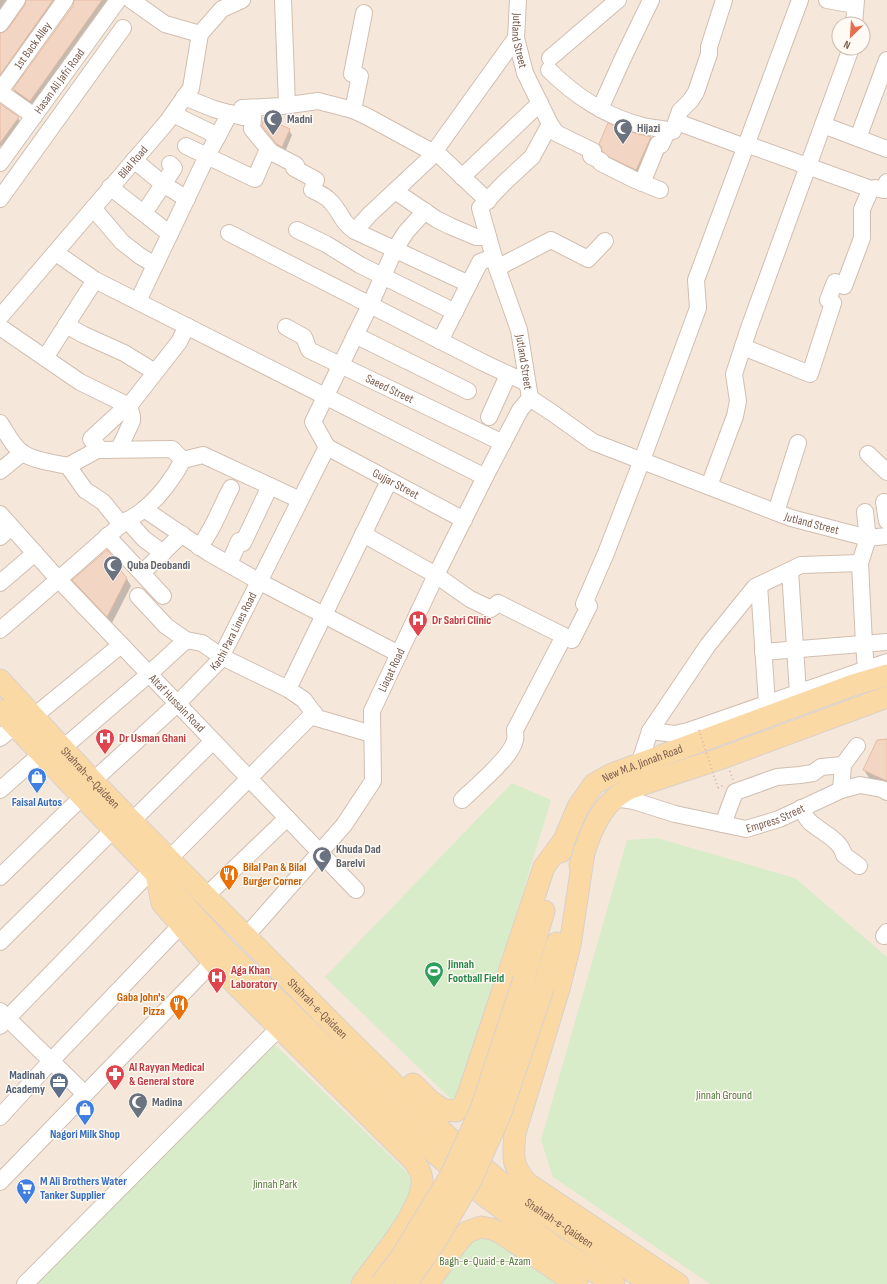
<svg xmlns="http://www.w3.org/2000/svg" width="887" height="1284" viewBox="0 0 887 1284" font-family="'Sofia Sans Condensed',sans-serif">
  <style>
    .residential { fill: #f5e8da; fill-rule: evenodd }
    .green { fill: #d8ecc9 }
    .shadow { fill: #0003 }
    .building { fill: #f3d5c3; stroke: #e6bba3 }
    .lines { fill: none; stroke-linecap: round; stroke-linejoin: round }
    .minor-casing { stroke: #d1beb0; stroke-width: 18 }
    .major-casing { stroke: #dad1cd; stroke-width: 23 }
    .path { stroke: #d9b8a5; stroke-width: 2; stroke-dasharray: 1 3; stroke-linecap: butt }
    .minor { stroke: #fff; stroke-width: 16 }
    .major { stroke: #fbd9a5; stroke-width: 21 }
    .major-bridge-casing { stroke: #dad1cd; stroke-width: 23; stroke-linecap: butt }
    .path-bridge { stroke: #d9b8a5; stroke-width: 2; stroke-dasharray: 1 3; stroke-linecap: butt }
    .major-bridge { stroke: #fbd9a5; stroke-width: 21 }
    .labels { text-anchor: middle; stroke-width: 3; stroke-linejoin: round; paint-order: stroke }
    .street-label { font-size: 12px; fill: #7a5c4d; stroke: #fffaf3 }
    .worship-label { font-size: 12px; font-weight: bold; fill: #5b616d; stroke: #fffaf3; text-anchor: start }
    .health-label { font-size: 12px; font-weight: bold; fill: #be3a42; stroke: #fffaf3; text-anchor: start }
    .shop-label { font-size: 12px; font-weight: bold; fill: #366cbe; stroke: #fffaf3 }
    .food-label { font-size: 12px; font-weight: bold; fill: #c56008; stroke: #fffaf3; text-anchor: start }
    .leisure-label { font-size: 12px; font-weight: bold; fill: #27864d; stroke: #fffaf3; text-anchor: start }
    .service-label { font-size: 12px; font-weight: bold; fill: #4e5e75; stroke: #fffaf3; text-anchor: end }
    .park-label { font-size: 12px; fill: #537a41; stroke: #fffaf3 }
  </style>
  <rect width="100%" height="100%" fill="#fdf6ec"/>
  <!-- residential -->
  <path class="residential" d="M 0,0 L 887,0 L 887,1284 L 0,1284 ZM 839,24 L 863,24 L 863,48 L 839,48 Z"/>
  <!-- green -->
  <path class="green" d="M 512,783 L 551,800 L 468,1073 L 454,1102 L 325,977 Z
    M 657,838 L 795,878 L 887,957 L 887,1284 L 710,1284 L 553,1177 L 541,1140 L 627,840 Z
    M 273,1043 L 407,1172 L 413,1187 L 398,1222 L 350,1284 L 36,1284 Z
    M 483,1236 L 494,1238 L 565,1284 L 436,1284 L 469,1241 Z"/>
  <!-- shadow -->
  <path class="shadow" d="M 0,0 L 12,0 L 0,16 Z
    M 27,0 L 59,0 L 0,82 L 0,34 L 5,33 L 26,6 Z
    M 75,0 L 107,0 L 32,105 L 16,94 L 14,89 L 74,6 Z
    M 0,105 L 18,117 L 20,122 L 2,147 L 0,146 Z
    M 263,126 L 289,130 L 292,135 L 285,152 L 281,150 Z
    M 627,132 L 651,138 L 655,145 L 640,177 L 608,159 L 603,151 Z
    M 112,557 L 117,565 L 115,566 L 127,579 L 131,586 L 112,623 L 78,588 L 73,580 Z
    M 887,740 L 887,786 L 869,778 L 864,770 Z"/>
  <!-- building -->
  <path class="building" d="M 26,0 L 53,0 L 0,75 L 0,33 L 4,32 L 8,29 L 25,5 Z
    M 74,0 L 102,0 L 30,101 L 13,89 L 73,6 Z
    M 0,104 L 19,117 L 0,143 Z
    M 264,117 L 290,129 L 282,147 L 277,144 L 262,126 Z
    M 608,123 L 627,131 L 651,137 L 636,170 L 609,157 L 602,151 L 601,146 L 599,144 Z
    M 107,550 L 113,557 L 111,559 L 127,578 L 107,617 L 72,580 Z
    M 887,739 L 887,781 L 863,770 L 877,740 Z"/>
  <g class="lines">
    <!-- minor casing -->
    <g class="minor-casing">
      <g id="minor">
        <path d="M 131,0 L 165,24 L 200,34"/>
        <path d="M 283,0 L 287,105"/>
        <path id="s1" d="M 518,0 L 516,38 L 525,73 L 550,124 L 532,157 L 504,183 L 480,208 L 497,268 L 519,330 L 530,398 L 554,414 L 593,442 L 791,518 L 868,538 L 887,536"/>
        <path d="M 827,0 L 855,5"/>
        <path d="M 0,24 L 17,0"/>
        <path d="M 854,24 L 856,0"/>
        <path d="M 550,58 L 618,0"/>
        <path d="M 549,70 C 574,95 607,117 643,126 C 653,128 663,129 673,131 L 680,111 L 691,100 L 696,92 L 709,54 L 709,47 L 724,0"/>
        <path id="s2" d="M 0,91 L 65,0"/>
        <path d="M 0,92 L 34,116"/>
        <path d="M 184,97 L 214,109 L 243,117 L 242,108 L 282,106 L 318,101 L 353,110 L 368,117 L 434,153"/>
        <path d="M 254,108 L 252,129 L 271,152 L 296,165 L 294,168 L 316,180 L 312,190 C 319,193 326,196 331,202 C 342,213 340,221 355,231 L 469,284"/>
        <path d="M 600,109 L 623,58 L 651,0"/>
        <path d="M 353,110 L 360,76 L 352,74 L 364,13"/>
        <path d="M 173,114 L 218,136"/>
        <path d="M 677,122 L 745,147"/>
        <path d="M 550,124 L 556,133 L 593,151 L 591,156 L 601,161 L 601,163 L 633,179 L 660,190"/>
        <path d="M 823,125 L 887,149"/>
        <path d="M 858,138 L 887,60"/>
        <path d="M 746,144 L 871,189 L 875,188 L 884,190 L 887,182"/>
        <path d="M 186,146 L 255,179 L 268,149"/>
        <path d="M 435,151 L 488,201"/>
        <path d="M 134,160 L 163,184 L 187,199"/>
        <path id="s3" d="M 0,163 L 118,0"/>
        <path d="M 462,177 L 540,103"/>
        <path d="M 642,183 L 658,144 L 661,145 L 668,130"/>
        <path d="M 110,187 L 170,234"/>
        <path d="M 395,191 L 436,219 L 450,226 L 476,237 L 488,237"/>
        <path d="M 0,199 L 123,28"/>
        <path d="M 93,208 L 122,242 L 140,256 L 155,265"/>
        <path d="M 144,213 L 174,168 L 170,164"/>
        <path d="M 297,230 L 326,244 L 360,265 L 455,312"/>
        <path d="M 355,231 L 369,215 L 429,159 L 516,38"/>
        <path d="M 229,233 L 484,363 L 527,383"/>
        <path d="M 56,253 L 95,280 L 485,477"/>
        <path d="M 497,268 L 551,240 L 588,259 L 605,241"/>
        <path d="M 138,301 L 207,156 L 230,113"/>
        <path id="s4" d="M 0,317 L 167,122 L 191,88 L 200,34 L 222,9 L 242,0"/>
        <path d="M 66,325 L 84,335 L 124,353 L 155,372"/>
        <path d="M 0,327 L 80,382 L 129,406 L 132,416 L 132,421 L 119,449"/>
        <path id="s5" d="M 286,327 L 304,337 L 309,350 L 503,443"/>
        <path d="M 355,335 L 468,391"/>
        <path d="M 440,341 L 480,262 L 494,257"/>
        <path d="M 743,347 L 810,374 L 833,303 L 828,300 L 835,282 L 844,286 L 862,238 L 862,209 L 871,189"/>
        <path d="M 45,358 L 95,280"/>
        <path d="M 129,406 L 179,342 L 187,326"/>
        <path d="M 489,417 L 508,375"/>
        <path d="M 0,423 C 7,433 13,447 23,453 C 34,461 55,463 68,466 L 97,450 L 101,450 L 172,449 L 183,460"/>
        <path d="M 327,447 L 313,422 L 370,305 L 395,249 L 406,232 L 425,211"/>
        <path id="s6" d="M 327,447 L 464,520"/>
        <path d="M 101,450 L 91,439 L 128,405"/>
        <path d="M 868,454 L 887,472"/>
        <path d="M 183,460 L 203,455 L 300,500"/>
        <path d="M 68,466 L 85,490 L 103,502 L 121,524"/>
        <path d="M 0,471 L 22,453"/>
        <path d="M 709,486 L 735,416 L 738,401 L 734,374 L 749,328 L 851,48"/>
        <path d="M 884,502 L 887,521"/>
        <path d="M 144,509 L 209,553 L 260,582 L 399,654"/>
        <path d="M 776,512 L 798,443"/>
        <path id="s7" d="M 0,514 L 59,580 L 356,890"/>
        <path d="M 127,520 L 144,539 L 163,553"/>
        <path d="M 363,534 L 436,575 L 470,599 L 491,609 L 498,603 L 572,640 L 589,606 L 584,604 L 606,553 L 642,460 L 698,308 L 696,280 L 800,0"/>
        <path d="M 107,536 L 163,596"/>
        <path d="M 0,537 L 11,527"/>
        <path d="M 864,537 L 867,530 L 865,512"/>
        <path d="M 199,547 C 214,529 220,508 231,488"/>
        <path d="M 229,564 L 239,541 L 243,543 L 270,486"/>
        <path d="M 790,571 L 798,693"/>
        <path d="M 142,573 L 182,534"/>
        <path d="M 0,583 L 35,553"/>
        <path d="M 759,585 L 767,704"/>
        <path d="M 138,596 L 166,626 L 186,640"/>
        <path d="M 0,630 C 39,597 77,563 116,529 C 124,522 134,517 143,510 C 159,498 174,477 183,460"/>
        <path d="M 763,652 L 887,642"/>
        <path d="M 866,669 L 864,644 L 860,563 L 868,538"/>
        <path d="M 288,689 L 389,481"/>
        <path d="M 33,717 L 121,645"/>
        <path d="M 650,731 L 708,645 L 755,587 L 801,565 L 860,563"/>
        <path d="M 0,738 L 15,726"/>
        <path d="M 63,748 L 149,674 L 186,640 L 202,643 L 222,657 L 288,689 L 304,700 L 317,718 L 372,734"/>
        <path d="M 639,764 L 650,731 L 675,734 L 688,731 L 887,662"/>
        <path id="s8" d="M 93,781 L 177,704 L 219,661 L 327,447"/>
        <path d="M 0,790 L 41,754"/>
        <path d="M 841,790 L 843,765 L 857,746"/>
        <path id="s9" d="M 615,798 L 634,801 L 675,814 L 746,829 L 779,819 L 841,790 L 860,785 L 882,789 L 887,792"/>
        <path d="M 462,800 C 475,787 512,757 515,740 C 516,737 515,733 515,730 L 564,636"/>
        <path d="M 801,808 C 804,813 806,818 810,822 C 821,832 841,840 844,855 L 859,866"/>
        <path d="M 132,821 L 213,741"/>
        <path d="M 723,824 L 735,792 L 777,777 L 800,775 L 813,773 L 821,767 L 843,765"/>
        <path d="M 169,859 L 314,713"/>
        <path d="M 0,877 L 82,797"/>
        <path d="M 206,896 L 287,818"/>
        <path id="s10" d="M 254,927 L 344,825 L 373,781 L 372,711 L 436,575 L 485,477 L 520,410 L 530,398"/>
        <path d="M 884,936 L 887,932"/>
        <path d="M 0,942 L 113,830"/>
        <path d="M 0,1011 L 85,1094"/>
        <path d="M 0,1026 L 152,870"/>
        <path d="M 0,1117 L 51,1061 L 181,925"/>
        <path d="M 0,1182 L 213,962"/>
        <path d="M 25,1284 L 279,1028"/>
      </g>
    </g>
    <!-- major casing -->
    <g class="major-casing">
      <g id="major">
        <path id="s11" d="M 0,680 L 93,781 L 169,859 L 345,1036 L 448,1137 L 499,1181 L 532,1205 L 651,1284"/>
        <path d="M 0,710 L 156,874 L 225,949 L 437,1155 L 485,1196 L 519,1221 L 554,1246 L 614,1284"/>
        <path id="s12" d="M 561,852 L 564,840 L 578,807 L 594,784 L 612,774 L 853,685 L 887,675"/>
        <path d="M 584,852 L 570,945 L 559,989 L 515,1133 C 513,1157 511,1164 527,1183 L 678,1284"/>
        <path d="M 580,865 C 587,842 596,814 615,798 C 619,794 624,792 628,789 L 725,757 L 887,697"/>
        <path d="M 156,874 L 162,903 L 213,962 L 414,1161 C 419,1168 423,1175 422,1184 C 420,1213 379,1260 362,1284"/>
        <path d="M 524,979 L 544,911"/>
        <path d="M 544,986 L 557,943"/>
        <path d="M 413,1084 L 430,1101 L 444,1110 L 456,1111 L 464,1105 L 470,1089 L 544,867 L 564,840"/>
        <path d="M 428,1284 L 457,1243 L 467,1232 L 481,1227 L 492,1229 L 501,1233 L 577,1284"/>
      </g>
    </g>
    <!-- path -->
    <path class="path" d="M 730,771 L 733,780
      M 718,788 L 724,785"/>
    <!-- minor -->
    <use href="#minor" class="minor"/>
    <!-- major -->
    <use href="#major" class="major"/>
    <!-- major-bridge casing -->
    <g class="major-bridge-casing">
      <path id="major-bridge" d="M 381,1284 L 402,1256 L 451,1175 L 481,1109 L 524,979
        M 406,1284 L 437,1239 L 471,1180 L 500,1115 L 544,986"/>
    </g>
    <!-- path-bridge -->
    <path class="path-bridge" d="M 699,730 L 718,788"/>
    <!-- major-bridge -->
    <use href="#major-bridge" class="major-bridge"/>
  </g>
  <!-- icons -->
  <defs>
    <g id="mosque-pin" transform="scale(1)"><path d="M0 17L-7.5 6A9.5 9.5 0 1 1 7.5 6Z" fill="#6b7280" stroke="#fffaf3"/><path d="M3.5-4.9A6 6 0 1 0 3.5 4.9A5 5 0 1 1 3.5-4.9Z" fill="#fff"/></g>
    <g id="hospital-pin" transform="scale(1)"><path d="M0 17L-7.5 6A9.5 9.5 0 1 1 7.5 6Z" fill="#e0444e" stroke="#fffaf3"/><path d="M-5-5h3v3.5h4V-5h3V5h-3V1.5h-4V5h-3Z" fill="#fff"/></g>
    <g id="shop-pin" transform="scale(1)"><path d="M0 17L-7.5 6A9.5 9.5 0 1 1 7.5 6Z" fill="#3f7fe0" stroke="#fffaf3"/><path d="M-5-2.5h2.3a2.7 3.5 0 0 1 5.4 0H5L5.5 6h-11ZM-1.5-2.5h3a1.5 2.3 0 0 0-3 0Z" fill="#fff"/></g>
    <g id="restaurant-pin" transform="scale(1)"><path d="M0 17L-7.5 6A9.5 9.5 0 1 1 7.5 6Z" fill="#e8710a" stroke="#fffaf3"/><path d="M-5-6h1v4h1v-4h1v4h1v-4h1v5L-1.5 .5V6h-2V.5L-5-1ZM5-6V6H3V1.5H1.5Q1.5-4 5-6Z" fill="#fff"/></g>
    <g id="stadium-pin" transform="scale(1)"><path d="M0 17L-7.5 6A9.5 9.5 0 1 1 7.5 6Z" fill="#2e9e5b" stroke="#fffaf3"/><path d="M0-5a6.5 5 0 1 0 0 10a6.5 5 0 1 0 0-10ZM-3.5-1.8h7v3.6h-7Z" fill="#fff"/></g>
    <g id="pharmacy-pin" transform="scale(1)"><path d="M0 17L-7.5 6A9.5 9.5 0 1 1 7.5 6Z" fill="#e0444e" stroke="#fffaf3"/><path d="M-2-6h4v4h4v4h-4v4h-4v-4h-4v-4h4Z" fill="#fff"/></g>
    <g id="office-pin" transform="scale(1)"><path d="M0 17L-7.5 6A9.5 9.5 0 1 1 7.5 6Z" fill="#5c6f8a" stroke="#fffaf3"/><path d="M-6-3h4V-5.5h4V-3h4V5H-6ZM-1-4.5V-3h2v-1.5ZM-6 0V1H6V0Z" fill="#fff"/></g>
    <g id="supermarket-pin" transform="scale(1)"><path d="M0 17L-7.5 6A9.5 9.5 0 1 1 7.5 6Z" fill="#3f7fe0" stroke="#fffaf3"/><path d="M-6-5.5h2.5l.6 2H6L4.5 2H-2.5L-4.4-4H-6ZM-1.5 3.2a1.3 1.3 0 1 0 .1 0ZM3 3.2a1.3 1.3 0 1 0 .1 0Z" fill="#fff"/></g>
  </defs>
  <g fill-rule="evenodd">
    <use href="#mosque-pin" x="273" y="119"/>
    <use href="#mosque-pin" x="623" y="128"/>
    <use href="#mosque-pin" x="113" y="565"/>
    <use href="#hospital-pin" x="418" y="620"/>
    <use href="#hospital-pin" x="105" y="738"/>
    <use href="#shop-pin" x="37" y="777"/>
    <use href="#mosque-pin" x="322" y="856"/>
    <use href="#restaurant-pin" x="229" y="874"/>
    <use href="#stadium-pin" x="434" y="971"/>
    <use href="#hospital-pin" x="217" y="977"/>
    <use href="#restaurant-pin" x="179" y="1004"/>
    <use href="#pharmacy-pin" x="115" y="1074"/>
    <use href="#office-pin" x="59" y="1082"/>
    <use href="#mosque-pin" x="138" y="1102"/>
    <use href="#shop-pin" x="85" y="1109"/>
    <use href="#supermarket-pin" x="26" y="1188"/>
  </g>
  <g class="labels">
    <!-- street labels -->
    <g class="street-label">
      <text dy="4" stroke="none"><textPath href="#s1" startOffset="41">Jutland Street</textPath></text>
      <text dy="4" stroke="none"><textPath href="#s2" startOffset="56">1st Back Alley</textPath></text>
      <text dy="4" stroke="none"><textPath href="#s3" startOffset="101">Hasan Ali Jafri Road</textPath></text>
      <text dy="4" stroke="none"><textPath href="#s4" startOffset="204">Bilal Road</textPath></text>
      <text dy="4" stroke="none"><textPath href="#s1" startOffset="402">Jutland Street</textPath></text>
      <text dy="4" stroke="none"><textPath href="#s5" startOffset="124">Saeed Street</textPath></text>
      <text dy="4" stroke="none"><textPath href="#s6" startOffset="78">Gujjar Street</textPath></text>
      <text dy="4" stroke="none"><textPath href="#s1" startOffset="749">Jutland Street</textPath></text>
      <text dy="4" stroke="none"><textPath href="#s8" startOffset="207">Kachi Para Lines Road</textPath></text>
      <text dy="4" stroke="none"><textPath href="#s10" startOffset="304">Liaqat Road</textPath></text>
      <text dy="4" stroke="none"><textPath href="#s7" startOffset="259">Altaf Hussain Road</textPath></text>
      <text dy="4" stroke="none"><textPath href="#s12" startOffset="129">New M.A. Jinnah Road</textPath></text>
      <text dy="4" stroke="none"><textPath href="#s11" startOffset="133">Shahrah-e-Qaideen</textPath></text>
      <text dy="4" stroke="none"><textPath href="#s9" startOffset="166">Empress Street</textPath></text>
      <text dy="4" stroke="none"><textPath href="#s11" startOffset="457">Shahrah-e-Qaideen</textPath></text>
      <text dy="4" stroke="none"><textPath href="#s11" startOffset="781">Shahrah-e-Qaideen</textPath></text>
    </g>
    <!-- worship labels -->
    <g class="worship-label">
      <text x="287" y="123">Madni</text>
      <text x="637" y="132">Hijazi</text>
      <text x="127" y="569">Quba Deobandi</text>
      <text x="336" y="853">Khuda Dad<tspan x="336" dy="14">Barelvi</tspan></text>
      <text x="152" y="1106">Madina</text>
    </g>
    <!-- health labels -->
    <g class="health-label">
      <text x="432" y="624">Dr Sabri Clinic</text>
      <text x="119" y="742">Dr Usman Ghani</text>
      <text x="231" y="974">Aga Khan<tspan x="231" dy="14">Laboratory</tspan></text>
      <text x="129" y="1071">Al Rayyan Medical<tspan x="129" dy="14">&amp; General store</tspan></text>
    </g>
    <!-- shop labels -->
    <g class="shop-label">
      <text x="37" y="806">Faisal Autos</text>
      <text x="85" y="1138">Nagori Milk Shop</text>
      <text x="40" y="1185" text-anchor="start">M Ali Brothers Water<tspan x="40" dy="14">Tanker Supplier</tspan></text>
    </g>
    <!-- food labels -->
    <g class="food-label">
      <text x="243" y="871">Bilal Pan &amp; Bilal<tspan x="243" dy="14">Burger Corner</tspan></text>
      <text x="165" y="1001" text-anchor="end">Gaba John's<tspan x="165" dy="14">Pizza</tspan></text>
    </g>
    <!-- leisure labels -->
    <g class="leisure-label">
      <text x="448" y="968">Jinnah<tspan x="448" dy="14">Football Field</tspan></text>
    </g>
    <!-- service labels -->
    <g class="service-label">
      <text x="45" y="1079">Madinah<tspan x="45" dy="14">Academy</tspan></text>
    </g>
    <!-- park labels -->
    <g class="park-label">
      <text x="724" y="1099">Jinnah Ground</text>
      <text x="275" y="1188">Jinnah Park</text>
      <text x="485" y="1265">Bagh-e-Quaid-e-Azam</text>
    </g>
  </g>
  <!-- north arrow -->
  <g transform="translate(851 36) rotate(205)"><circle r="19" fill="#fffaf3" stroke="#cabbb1"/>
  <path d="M0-3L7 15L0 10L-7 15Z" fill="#e76f51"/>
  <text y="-6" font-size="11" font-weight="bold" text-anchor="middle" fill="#7a5c4d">N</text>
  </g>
</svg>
